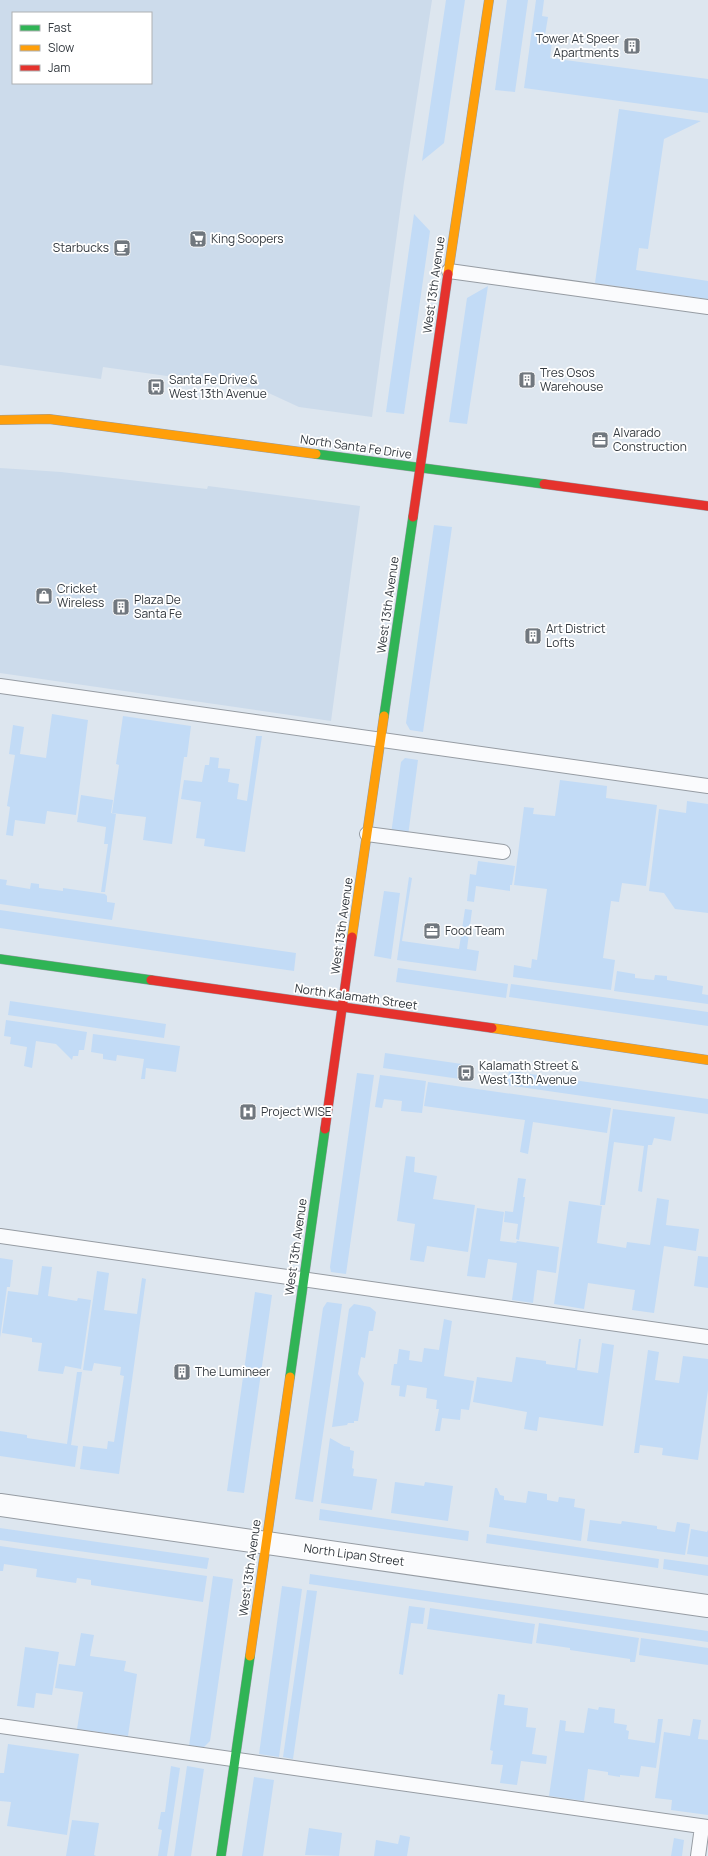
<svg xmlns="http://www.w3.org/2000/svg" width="708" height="1856" viewBox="0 0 708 1856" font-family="Manrope,sans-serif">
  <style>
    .built { fill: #ccdbeb; fill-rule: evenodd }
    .green { fill: #c2dbf6 }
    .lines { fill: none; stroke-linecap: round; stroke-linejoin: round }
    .lane-casing { stroke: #969ca3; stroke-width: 16 }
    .street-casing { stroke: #969ca3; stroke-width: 24 }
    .fast-casing { stroke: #969ca3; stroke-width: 10 }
    .slow-casing { stroke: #969ca3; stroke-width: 10 }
    .jam-casing { stroke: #969ca3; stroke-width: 10 }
    .lane { stroke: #fafbfd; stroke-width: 14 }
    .street { stroke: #fafbfd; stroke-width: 22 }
    .fast { stroke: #30b455; stroke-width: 9 }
    .slow { stroke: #ff9f0a; stroke-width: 9 }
    .jam { stroke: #e5322d; stroke-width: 9 }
    .labels { text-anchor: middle; stroke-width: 3.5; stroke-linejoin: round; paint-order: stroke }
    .poi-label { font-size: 12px; fill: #353b41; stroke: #fff; text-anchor: start }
    .street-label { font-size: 12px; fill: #353b41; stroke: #fff }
  </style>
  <rect width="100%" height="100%" fill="#dde6ef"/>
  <!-- built -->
  <path class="built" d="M 0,0 L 432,0 L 404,182 L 372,417 L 299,407 L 260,389 L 103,367 L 101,379 L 0,365 ZM 13,13 L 151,13 L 151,83 L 13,83 Z
    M 0,468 L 61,472 L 207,489 L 208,486 L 360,506 L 331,721 L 0,673 Z"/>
  <!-- green -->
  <path class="green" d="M 446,0 L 465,0 L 444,143 L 422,161 Z
    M 507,0 L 528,0 L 515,92 L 495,90 Z
    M 536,0 L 544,0 L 542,16 L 548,17 L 544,41 L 552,42 L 550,58 L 708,79 L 708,113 L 524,88 Z
    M 619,109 L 701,121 L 664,139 L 648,249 L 639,248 L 636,270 L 708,281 L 708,299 L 595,283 Z
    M 414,214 L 430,231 L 404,414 L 386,412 Z
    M 488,286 L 467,424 L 449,422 L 467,298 Z
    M 434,525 L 452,527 L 423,732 L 410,730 L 406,723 Z
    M 52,714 L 88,720 L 76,815 L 47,811 L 45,824 L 15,820 L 13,836 L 6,835 L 10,807 L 7,806 L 15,755 L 9,754 L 13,725 L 24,727 L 20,754 L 46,758 Z
    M 123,716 L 191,726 L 187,757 L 184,757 L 172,844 L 143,840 L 146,817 L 112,813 L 119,765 L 116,764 Z
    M 256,736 L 262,736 L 245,852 L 204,846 L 205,839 L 196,838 L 201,802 L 181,799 L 184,780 L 202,782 L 205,765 L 209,765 L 210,757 L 219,758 L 218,768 L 230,769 L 228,782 L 239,784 L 237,799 L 247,801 Z
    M 405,758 L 418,760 L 408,836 L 391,834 L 401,762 Z
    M 560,780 L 607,786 L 606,798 L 657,805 L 646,886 L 622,883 L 619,902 L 611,901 L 603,958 L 615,960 L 611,990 L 513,977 L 514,965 L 531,968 L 532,959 L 537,960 L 547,889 L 514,885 L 524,807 L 534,808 L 533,814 L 555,816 Z
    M 81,795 L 113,800 L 111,813 L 116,814 L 105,892 L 101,892 L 108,844 L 104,844 L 106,827 L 77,822 Z
    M 687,801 L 708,804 L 708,913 L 675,909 L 664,893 L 649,891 L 659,809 L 686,813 Z
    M 478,861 L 515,866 L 512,885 L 510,885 L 510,891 L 476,886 L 474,902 L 467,901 L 470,874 L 476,875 Z
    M 409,877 L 412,878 L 402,941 L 459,949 L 465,909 L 472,910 L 467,949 L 479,951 L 476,971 L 397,960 Z
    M 0,879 L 7,880 L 6,885 L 30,889 L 31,883 L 39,884 L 39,888 L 63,891 L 63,888 L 105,894 L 107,896 L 107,902 L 115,903 L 112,920 L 0,904 Z
    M 384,891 L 400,893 L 391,959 L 374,956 Z
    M 0,910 L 296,953 L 294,971 L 0,928 Z
    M 398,968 L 508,984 L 506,998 L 396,982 Z
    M 617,971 L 635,974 L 635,978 L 654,980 L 655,975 L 667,976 L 667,980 L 703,986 L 702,994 L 708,995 L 708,1004 L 614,991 Z
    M 511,984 L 708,1012 L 708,1026 L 509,997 Z
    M 10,1001 L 166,1024 L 164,1038 L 8,1015 Z
    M 6,1020 L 87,1032 L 84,1050 L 79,1050 L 78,1056 L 73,1056 L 72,1060 L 56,1044 L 36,1041 L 32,1068 L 24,1066 L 27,1047 L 10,1044 L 11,1037 L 4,1036 Z
    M 93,1034 L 180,1046 L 176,1072 L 146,1068 L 145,1079 L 141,1079 L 144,1059 L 117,1055 L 116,1061 L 103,1059 L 103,1054 L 91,1052 Z
    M 385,1053 L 469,1065 L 467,1080 L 383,1068 Z
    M 509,1071 L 708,1099 L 708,1114 L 507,1085 Z
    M 357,1073 L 374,1075 L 346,1274 L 331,1272 L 330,1267 Z
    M 380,1075 L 426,1081 L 422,1113 L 401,1111 L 402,1101 L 384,1099 L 382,1108 L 375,1107 Z
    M 428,1082 L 611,1108 L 607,1133 L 533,1122 L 528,1154 L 520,1152 L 525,1120 L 424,1106 Z
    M 613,1109 L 675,1117 L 671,1141 L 654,1138 L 652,1145 L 648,1145 L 642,1192 L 638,1191 L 644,1146 L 614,1142 L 605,1205 L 600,1205 Z
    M 406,1156 L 415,1157 L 414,1172 L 437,1176 L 433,1199 L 475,1205 L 468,1252 L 427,1246 L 424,1262 L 410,1260 L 415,1224 L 397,1221 Z
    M 518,1178 L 526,1179 L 523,1197 L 525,1197 L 519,1240 L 516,1239 L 518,1224 L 504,1222 L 505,1211 L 513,1212 Z
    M 657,1198 L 669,1200 L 666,1225 L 699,1229 L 696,1251 L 664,1246 L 654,1313 L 632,1310 L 635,1290 L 588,1283 L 584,1309 L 554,1304 L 569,1201 L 602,1206 L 597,1243 L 626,1248 L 627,1242 L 650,1245 Z
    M 477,1208 L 504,1212 L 500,1241 L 516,1243 L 517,1241 L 559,1247 L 556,1273 L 537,1270 L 533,1303 L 512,1300 L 517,1263 L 488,1259 L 485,1278 L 467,1276 Z
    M 698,1256 L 708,1257 L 708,1288 L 694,1286 Z
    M 0,1258 L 13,1260 L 10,1287 L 7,1287 L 0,1338 Z
    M 42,1266 L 52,1267 L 48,1296 L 77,1301 L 78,1298 L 91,1300 L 81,1369 L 65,1366 L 63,1374 L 38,1371 L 42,1343 L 32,1342 L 32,1338 L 2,1333 L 8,1291 L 38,1295 Z
    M 97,1271 L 109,1273 L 104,1310 L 137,1314 L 142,1278 L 146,1279 L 119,1474 L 80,1469 L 83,1446 L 107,1449 L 108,1441 L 114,1442 L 124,1376 L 120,1375 L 121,1367 L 94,1363 L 92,1371 L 83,1370 Z
    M 255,1292 L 272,1295 L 244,1493 L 227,1491 Z
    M 327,1302 L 342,1304 L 313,1502 L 295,1499 L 323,1308 Z
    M 354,1304 L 370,1307 L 376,1312 L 373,1331 L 369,1331 L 365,1358 L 361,1357 L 358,1374 L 364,1383 L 358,1421 L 354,1421 L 354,1423 L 348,1423 L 347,1425 L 332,1427 L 349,1309 Z
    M 444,1319 L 452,1321 L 444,1376 L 474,1381 L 469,1410 L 461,1409 L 460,1420 L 442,1418 L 440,1431 L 435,1431 L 439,1409 L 436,1409 L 437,1400 L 426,1398 L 427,1388 L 407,1385 L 405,1397 L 399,1396 L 400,1386 L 391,1385 L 394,1364 L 397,1364 L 399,1349 L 410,1351 L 409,1360 L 422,1362 L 424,1348 L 439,1350 Z
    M 579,1339 L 581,1339 L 577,1370 L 598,1373 L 602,1343 L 614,1345 L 603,1426 L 539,1417 L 537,1431 L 524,1429 L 527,1412 L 473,1402 L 477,1377 L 512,1382 L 516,1357 L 546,1361 L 546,1364 L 575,1368 Z
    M 648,1350 L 659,1352 L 655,1380 L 679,1383 L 683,1356 L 708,1359 L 708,1390 L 698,1460 L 662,1455 L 663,1448 L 640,1445 L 639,1453 L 634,1453 Z
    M 77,1372 L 82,1372 L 71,1445 L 78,1446 L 75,1467 L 0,1456 L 0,1431 L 27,1435 L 27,1438 L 67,1444 Z
    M 330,1438 L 344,1446 L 350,1447 L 350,1450 L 354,1451 L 352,1468 L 354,1469 L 353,1476 L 377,1479 L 372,1510 L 321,1503 Z
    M 395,1482 L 424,1486 L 425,1482 L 453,1486 L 448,1521 L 391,1513 Z
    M 495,1488 L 497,1488 L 500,1495 L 504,1496 L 504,1500 L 526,1503 L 528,1491 L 547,1494 L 547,1500 L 558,1502 L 559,1497 L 575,1499 L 574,1507 L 585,1509 L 581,1541 L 489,1527 Z
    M 320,1509 L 469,1531 L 468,1541 L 319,1520 Z
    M 590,1520 L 621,1524 L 622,1521 L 657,1526 L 657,1529 L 675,1532 L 677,1522 L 690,1524 L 685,1555 L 587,1541 Z
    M 0,1528 L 209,1558 L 207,1569 L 0,1540 Z
    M 691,1529 L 707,1532 L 708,1530 L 708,1557 L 687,1554 Z
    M 487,1534 L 659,1559 L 658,1568 L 486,1543 Z
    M 0,1546 L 207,1576 L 203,1602 L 91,1585 L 91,1580 L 77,1578 L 76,1583 L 36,1577 L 37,1569 L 4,1564 L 3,1571 L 0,1571 Z
    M 664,1559 L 708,1565 L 708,1576 L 663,1569 Z
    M 310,1574 L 708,1631 L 708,1642 L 309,1584 Z
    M 213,1576 L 233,1579 L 210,1741 L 203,1748 L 189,1746 Z
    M 282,1586 L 302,1589 L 279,1757 L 259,1754 Z
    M 307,1590 L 317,1591 L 293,1759 L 283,1757 Z
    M 409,1606 L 425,1608 L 423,1624 L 411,1623 L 403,1675 L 399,1674 Z
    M 430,1608 L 535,1624 L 532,1644 L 427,1629 Z
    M 539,1623 L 639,1638 L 635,1662 L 630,1662 L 630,1659 L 570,1650 L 570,1648 L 536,1643 Z
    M 81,1633 L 94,1635 L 90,1656 L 126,1661 L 124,1671 L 137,1674 L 128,1736 L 77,1729 L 83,1692 L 55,1688 L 59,1664 L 75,1666 Z
    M 641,1638 L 708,1648 L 708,1665 L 639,1655 Z
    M 25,1647 L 59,1652 L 52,1695 L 36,1693 L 34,1708 L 17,1706 Z
    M 498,1694 L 505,1695 L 504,1705 L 528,1708 L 526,1727 L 536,1728 L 532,1754 L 547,1756 L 546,1764 L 521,1761 L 517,1785 L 500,1783 L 503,1765 L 491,1764 L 493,1751 L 490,1750 Z
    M 599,1707 L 615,1709 L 614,1723 L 627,1725 L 626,1730 L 629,1731 L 628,1739 L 655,1743 L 658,1719 L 663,1719 L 656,1768 L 641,1766 L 639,1777 L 620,1775 L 620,1777 L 608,1775 L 608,1772 L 588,1769 L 584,1801 L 549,1796 L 560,1720 L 566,1721 L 565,1731 L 584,1733 L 588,1708 L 598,1710 Z
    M 693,1719 L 701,1720 L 698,1739 L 708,1740 L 708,1815 L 671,1810 L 672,1800 L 655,1798 L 664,1732 L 690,1736 Z
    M 8,1744 L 79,1754 L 67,1835 L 7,1826 L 11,1802 L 0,1801 L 0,1773 L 4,1773 Z
    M 171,1766 L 180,1768 L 167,1856 L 158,1856 L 162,1830 L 158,1829 L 161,1812 L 165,1812 Z
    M 187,1766 L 204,1769 L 191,1856 L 174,1856 Z
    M 254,1777 L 274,1780 L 263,1856 L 242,1856 Z
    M 72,1820 L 99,1823 L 94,1855 L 96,1856 L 66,1856 Z
    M 309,1828 L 342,1833 L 339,1856 L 305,1855 Z
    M 400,1835 L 410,1837 L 407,1856 L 374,1856 L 376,1840 L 398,1844 Z
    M 674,1838 L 684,1840 L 682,1856 L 671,1856 Z"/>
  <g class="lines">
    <!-- lane casing -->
    <g class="lane-casing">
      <path id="lane" d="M 449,271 L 708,307
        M 0,686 L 708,786
        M 367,834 L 503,852
        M 0,1236 L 708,1337
        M 0,1726 L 708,1827
        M 698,1856 L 702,1827"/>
    </g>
    <!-- street casing -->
    <g class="street-casing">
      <path id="street" d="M 0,1505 L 708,1606"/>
    </g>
    <!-- fast casing -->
    <g class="fast-casing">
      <path id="fast" d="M 316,454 L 544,484
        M 384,716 L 413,517
        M 0,959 L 151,980
        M 290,1377 L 325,1129
        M 221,1856 L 250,1656"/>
    </g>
    <!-- slow casing -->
    <g class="slow-casing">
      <path id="slow" d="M 448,274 L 489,0
        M 0,420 L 49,419 L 316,454
        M 352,937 L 384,716
        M 492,1028 L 708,1060
        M 250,1656 L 290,1377"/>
    </g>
    <!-- jam casing -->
    <g class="jam-casing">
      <path id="jam" d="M 544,484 L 708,506
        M 413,517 L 448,274
        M 151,980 L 492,1028
        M 325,1129 L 352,937"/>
    </g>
    <!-- lane -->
    <use href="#lane" class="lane"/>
    <!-- street -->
    <use href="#street" class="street"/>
    <!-- fast -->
    <use href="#fast" class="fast"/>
    <!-- slow -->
    <use href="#slow" class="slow"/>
    <!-- jam -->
    <use href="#jam" class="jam"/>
  </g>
  <!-- icons -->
  <defs>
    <g id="building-square" transform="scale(0.9)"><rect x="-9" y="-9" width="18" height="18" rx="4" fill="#70777e" stroke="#fff"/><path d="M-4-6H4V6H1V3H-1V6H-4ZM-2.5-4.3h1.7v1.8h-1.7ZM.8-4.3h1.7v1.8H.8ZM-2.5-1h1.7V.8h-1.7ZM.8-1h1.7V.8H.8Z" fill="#fff"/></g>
    <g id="supermarket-square" transform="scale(0.9)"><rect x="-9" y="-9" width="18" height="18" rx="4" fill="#70777e" stroke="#fff"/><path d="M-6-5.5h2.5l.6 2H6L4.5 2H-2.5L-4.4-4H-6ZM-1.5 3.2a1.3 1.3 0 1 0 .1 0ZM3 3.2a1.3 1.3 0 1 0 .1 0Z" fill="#fff"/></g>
    <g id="cafe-square" transform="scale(0.9)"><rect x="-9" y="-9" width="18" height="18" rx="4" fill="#70777e" stroke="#fff"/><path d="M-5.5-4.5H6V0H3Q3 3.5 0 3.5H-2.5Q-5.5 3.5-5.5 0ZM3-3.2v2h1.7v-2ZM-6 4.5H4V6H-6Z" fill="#fff"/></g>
    <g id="bus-square" transform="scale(0.9)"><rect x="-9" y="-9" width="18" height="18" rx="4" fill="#70777e" stroke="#fff"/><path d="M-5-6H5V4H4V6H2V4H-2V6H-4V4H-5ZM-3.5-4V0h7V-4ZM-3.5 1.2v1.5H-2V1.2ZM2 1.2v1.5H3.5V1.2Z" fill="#fff"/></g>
    <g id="office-square" transform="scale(0.9)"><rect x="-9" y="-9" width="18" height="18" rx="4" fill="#70777e" stroke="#fff"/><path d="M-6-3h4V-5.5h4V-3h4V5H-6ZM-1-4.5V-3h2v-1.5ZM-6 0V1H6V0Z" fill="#fff"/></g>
    <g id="shop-square" transform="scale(0.9)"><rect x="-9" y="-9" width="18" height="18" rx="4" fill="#70777e" stroke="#fff"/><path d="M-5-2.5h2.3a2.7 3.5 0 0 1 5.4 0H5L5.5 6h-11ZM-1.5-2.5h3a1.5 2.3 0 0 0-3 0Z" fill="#fff"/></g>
    <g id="hospital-square" transform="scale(0.9)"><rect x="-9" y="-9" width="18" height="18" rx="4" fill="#70777e" stroke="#fff"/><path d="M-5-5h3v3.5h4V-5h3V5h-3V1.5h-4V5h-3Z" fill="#fff"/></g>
  </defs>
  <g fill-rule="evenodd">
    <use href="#building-square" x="632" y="46"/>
    <use href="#supermarket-square" x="198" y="239"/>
    <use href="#cafe-square" x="122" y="248"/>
    <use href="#building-square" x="527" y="380"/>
    <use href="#bus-square" x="156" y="387"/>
    <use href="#office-square" x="600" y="440"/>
    <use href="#shop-square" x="44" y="596"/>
    <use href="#building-square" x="121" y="607"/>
    <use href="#building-square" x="533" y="636"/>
    <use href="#office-square" x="432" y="931"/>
    <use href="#bus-square" x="466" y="1073"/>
    <use href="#hospital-square" x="248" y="1112"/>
    <use href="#building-square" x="182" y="1372"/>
  </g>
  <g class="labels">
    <!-- poi labels -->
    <g class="poi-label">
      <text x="619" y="43" text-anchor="end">Tower At Speer<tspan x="619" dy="14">Apartments</tspan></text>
      <text x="211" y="243">King Soopers</text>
      <text x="109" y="252" text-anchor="end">Starbucks</text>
      <text x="540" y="377">Tres Osos<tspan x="540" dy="14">Warehouse</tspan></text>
      <text x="169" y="384">Santa Fe Drive &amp;<tspan x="169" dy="14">West 13th Avenue</tspan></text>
      <text x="613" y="437">Alvarado<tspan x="613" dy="14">Construction</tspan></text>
      <text x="57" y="593">Cricket<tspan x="57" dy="14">Wireless</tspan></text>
      <text x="134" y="604">Plaza De<tspan x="134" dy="14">Santa Fe</tspan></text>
      <text x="546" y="633">Art District<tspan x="546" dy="14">Lofts</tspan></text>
      <text x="445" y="935">Food Team</text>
      <text x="479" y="1070">Kalamath Street &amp;<tspan x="479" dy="14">West 13th Avenue</tspan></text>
      <text x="261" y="1116">Project WISE</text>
      <text x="195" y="1376">The Lumineer</text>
    </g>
    <!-- street labels -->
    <g class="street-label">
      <text transform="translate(434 285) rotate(-82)" y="4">West 13th Avenue</text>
      <text transform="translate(356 447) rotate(8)" y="4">North Santa Fe Drive</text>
      <text transform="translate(388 605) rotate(-82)" y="4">West 13th Avenue</text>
      <text transform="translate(342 926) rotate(-82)" y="4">West 13th Avenue</text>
      <text transform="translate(356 997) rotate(8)" y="4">North Kalamath Street</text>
      <text transform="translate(296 1247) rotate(-82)" y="4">West 13th Avenue</text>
      <text transform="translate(354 1555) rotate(8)" y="4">North Lipan Street</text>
      <text transform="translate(250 1568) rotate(-82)" y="4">West 13th Avenue</text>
    </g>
  </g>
  <!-- legend -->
  <rect x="12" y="12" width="140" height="72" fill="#ffffff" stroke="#aeb1b3"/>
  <rect x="20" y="25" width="20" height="6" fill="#30b455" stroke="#aeb1b3"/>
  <text x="48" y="32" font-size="12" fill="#353b41">Fast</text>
  <rect x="20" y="45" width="20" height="6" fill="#ff9f0a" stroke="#aeb1b3"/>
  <text x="48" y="52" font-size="12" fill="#353b41">Slow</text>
  <rect x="20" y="65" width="20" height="6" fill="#e5322d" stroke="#aeb1b3"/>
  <text x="48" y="72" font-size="12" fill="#353b41">Jam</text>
</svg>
